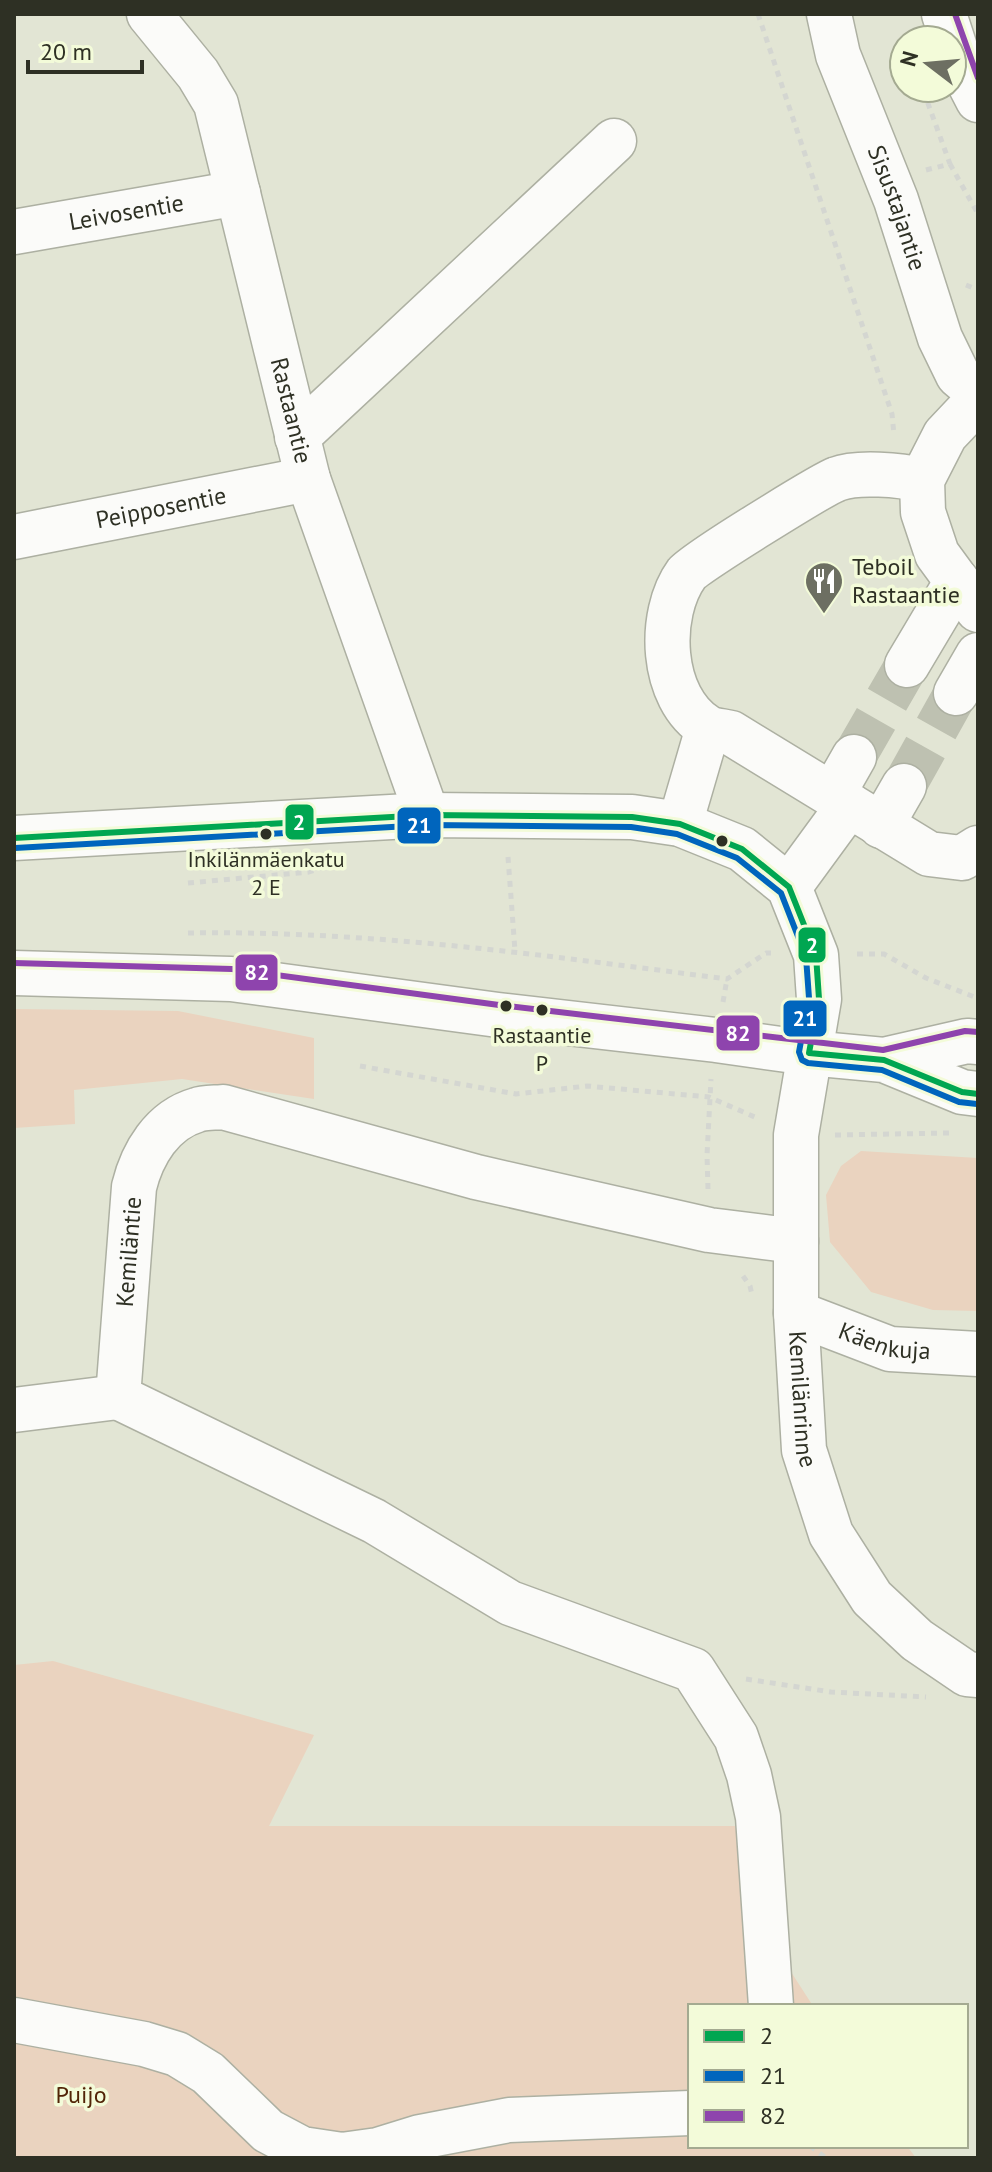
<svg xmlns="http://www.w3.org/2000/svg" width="992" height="2172" viewBox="0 0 992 2172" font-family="'PT Sans',sans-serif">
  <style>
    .green { fill: #ead3bf }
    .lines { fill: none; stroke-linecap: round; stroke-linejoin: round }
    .minor-tunnel { stroke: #bec1b1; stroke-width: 44; stroke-dasharray: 44 22; stroke-linecap: butt }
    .minor-casing { stroke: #adb0a2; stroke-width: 47 }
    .major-casing { stroke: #adb0a2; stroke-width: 47 }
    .path { stroke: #d4d6d1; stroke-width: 5; stroke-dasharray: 6 6; stroke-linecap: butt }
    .minor { stroke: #fbfbf9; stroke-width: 44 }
    .major { stroke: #fbfbf9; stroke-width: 44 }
    .bus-1-casing { stroke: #f3fbd9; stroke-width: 12 }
    .bus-2-casing { stroke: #f3fbd9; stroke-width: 12 }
    .bus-3-casing { stroke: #f3fbd9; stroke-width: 12 }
    .bus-1 { stroke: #00a651; stroke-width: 6 }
    .bus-2 { stroke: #0065bd; stroke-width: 6 }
    .bus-3 { stroke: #8e44ad; stroke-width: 6 }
    .bus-dot { fill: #2e3024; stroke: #f3fbd9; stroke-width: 3 }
    .labels { text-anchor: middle; stroke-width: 7; stroke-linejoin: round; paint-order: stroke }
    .bus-label { font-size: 22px; fill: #2e3024; stroke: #f3fbd9 }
    .street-label { font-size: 24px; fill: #2e3024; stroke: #f3fbd9 }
    .poi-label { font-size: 24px; fill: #2e3024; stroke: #f3fbd9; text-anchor: start }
    .park-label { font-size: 24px; fill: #512406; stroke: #f3fbd9 }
    .line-badge { stroke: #f3fbd9; stroke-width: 3 }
    .badge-label { font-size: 22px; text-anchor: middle; font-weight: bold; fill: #fff }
  </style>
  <rect width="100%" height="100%" fill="#e2e5d4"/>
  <!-- green -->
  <path class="green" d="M 14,1009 L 178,1011 L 314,1038 L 314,1099 L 182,1079 L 74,1090 L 75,1124 L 14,1128 Z
    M 861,1151 L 978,1158 L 978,1311 L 933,1310 L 871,1292 L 830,1242 L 826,1195 L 841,1166 Z
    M 53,1661 L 314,1735 L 269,1826 L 735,1826 L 782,1958 L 813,2006 L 690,2006 L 690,2146 L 907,2146 L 916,2158 L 14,2158 L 14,1665 Z"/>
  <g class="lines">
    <!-- minor-tunnel -->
    <path class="minor-tunnel" d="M 854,757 L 907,665
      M 904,786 L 956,693"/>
    <!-- minor casing -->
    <g class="minor-casing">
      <g id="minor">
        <path id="s1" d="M 149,14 L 198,74 L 216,104 L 308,479 L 427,815"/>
        <path id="s2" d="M 829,14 L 838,55 L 896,200 L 940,338 L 958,375 L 978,392"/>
        <path id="s3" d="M 14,232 L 238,193"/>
        <path d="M 978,400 L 945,435 L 922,480 L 923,512 L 937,554 L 978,610"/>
        <path d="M 297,437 L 614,141"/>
        <path d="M 922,480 C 901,475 857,471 837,479 C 823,484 692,565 687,573 C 657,614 660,698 707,727 C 713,731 724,731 731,733 L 929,854 L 962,858 L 978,848"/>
        <path id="s4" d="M 14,537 L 308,479"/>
        <path d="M 907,665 L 957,581"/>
        <path d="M 956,693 L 978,655"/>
        <path d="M 833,794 L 854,757"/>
        <path d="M 680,824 L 708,728"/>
        <path d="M 881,826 L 904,786"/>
        <path id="s5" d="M 14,838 L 427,815 L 632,817 L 680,824 L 742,849 L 789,887 L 816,955 L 819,999 L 796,1135 L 796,1313 L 804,1450 L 831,1534 L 872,1598 L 917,1640 L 967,1674 L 978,1675"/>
        <path d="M 789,887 L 849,805"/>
        <path id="s6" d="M 796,1313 L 890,1349 L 978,1354"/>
        <path d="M 14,1410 L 118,1397"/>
        <path id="s7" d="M 771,2006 L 758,1817 L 749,1775 L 736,1737 L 693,1670 L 510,1603 L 374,1521 L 118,1397 L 134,1187 C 142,1154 162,1120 197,1110 C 205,1107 215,1108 223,1107 L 476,1177 L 709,1230 L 796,1241"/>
        <path d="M 14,2020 L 144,2044 L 177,2054 L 208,2073 L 268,2131 L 302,2149 L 342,2155 L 378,2150 L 420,2137 L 509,2120 L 690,2113"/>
      </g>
    </g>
    <!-- major casing -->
    <g class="major-casing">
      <path id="major" d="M 944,14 L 962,69 L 978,100
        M 14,973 L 231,979 L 498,1015 L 716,1040 L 809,1053 L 884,1060 L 962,1092 L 978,1094
        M 884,1060 L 967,1041 L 978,1042"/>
    </g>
    <!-- path -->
    <path class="path" d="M 758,14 L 892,414 L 894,435
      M 950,164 L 978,214
      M 926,170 L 950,164 L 926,98
      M 966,285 L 978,290
      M 508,857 L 515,951
      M 188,883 L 309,872 L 332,864
      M 188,933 C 368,930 549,956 727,979 L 766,953 L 771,953
      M 857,954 L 884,954 L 926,978 L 977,998
      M 723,1002 L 727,979
      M 360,1066 L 516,1094 L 587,1086 L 709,1097 L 757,1118
      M 835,1135 L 949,1133
      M 708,1189 L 707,1155 L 711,1079
      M 743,1276 L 750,1286 L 752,1295
      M 746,1679 L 831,1692 L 926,1697
      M 810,2146 L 826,2158"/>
    <!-- minor -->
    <use href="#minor" class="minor"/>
    <!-- major -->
    <use href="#major" class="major"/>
    <!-- bus-1 casing -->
    <g class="bus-1-casing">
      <path id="bus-1" d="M 14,838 L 427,815 L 632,817 L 680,824 L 742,849 L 789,887 L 816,955 L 819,999 L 809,1053 L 884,1060 L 962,1092 L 978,1094"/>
    </g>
    <!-- bus-2 casing -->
    <g class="bus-2-casing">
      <path id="bus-2" d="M 15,848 L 427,825 L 631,827 L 677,834 L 737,858 L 781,893 L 806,957 L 809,998 L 799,1052 L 802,1060 L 808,1063 L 882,1070 L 959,1102 L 977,1104"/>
    </g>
    <!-- bus-3 casing -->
    <g class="bus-3-casing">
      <path id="bus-3" d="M 955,14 L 978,78
        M 14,963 L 232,969 L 499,1005 L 883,1050 L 965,1031 L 978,1032"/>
    </g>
    <!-- bus-1 -->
    <use href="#bus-1" class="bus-1"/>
    <!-- bus-2 -->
    <use href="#bus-2" class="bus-2"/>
    <!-- bus-3 -->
    <use href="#bus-3" class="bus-3"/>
  </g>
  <!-- icons -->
  <defs>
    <g id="restaurant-pin" transform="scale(2)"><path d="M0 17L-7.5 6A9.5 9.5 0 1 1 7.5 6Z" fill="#6d6f62" stroke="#f3fbd9"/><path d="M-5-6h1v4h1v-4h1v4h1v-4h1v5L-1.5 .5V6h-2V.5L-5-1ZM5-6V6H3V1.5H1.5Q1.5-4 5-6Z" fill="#fff"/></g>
  </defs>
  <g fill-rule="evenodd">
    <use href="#restaurant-pin" x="824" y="581"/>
  </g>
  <!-- markers -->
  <g class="bus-dot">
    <circle cx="266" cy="834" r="7"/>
    <circle cx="722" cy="841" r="7"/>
    <circle cx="506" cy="1006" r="7"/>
    <circle cx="542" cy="1010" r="7"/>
  </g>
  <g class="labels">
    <!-- bus labels -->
    <g class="bus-label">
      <text x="266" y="867">Inkilänmäenkatu<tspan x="266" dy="28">2 E</tspan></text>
      <text x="542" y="1043">Rastaantie<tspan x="542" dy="28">P</tspan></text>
    </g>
    <!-- street labels -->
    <g class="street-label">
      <text dy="8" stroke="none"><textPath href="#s2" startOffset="206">Sisustajantie</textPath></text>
      <text dy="8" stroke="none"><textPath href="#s3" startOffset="114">Leivosentie</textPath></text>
      <text dy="8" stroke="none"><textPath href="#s1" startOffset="428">Rastaantie</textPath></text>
      <text dy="8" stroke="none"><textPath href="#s4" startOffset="150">Peipposentie</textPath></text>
      <text dy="8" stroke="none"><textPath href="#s7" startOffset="1136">Kemiläntie</textPath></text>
      <text dy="8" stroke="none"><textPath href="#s6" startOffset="94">Käenkuja</textPath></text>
      <text dy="8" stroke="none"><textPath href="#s5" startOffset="1314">Kemilänrinne</textPath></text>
    </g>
    <!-- poi labels -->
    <g class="poi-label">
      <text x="852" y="575">Teboil<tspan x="852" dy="28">Rastaantie</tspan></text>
    </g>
    <!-- park labels -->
    <g class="park-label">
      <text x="81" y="2103">Puijo</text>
    </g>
  </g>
  <g class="line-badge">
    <rect x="284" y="803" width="31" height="38" rx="8" fill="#00a651"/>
    <rect x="396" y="806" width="46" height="39" rx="8" fill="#0065bd"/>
    <rect x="797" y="926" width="30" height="38" rx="8" fill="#00a651"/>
    <rect x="234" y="953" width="45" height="39" rx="8" fill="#8e44ad"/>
    <rect x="782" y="999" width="46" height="39" rx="8" fill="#0065bd"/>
    <rect x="715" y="1014" width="46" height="38" rx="8" fill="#8e44ad"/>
  </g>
  <g class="badge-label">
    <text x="299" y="830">2</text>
    <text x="419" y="833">21</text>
    <text x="812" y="953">2</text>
    <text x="257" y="980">82</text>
    <text x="805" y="1026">21</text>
    <text x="738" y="1041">82</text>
  </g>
  <!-- border -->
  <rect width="992" height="2172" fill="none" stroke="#2e3024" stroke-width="32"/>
  <!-- legend -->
  <rect x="688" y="2004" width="280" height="144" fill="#f3fbd9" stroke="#a4aa91" stroke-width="2"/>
  <rect x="704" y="2030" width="40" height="12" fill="#00a651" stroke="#a4aa91" stroke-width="2"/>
  <text x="760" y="2044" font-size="24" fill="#2e3024">2</text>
  <rect x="704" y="2070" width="40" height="12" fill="#0065bd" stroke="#a4aa91" stroke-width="2"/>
  <text x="760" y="2084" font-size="24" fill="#2e3024">21</text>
  <rect x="704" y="2110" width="40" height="12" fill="#8e44ad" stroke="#a4aa91" stroke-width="2"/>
  <text x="760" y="2124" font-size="24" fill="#2e3024">82</text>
  <!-- north arrow -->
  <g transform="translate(928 64) rotate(286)"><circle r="38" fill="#f3fbd9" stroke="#a4aa91" stroke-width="2"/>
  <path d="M0-6L14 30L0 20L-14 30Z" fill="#6d6f62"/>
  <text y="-12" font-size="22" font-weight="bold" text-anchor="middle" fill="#2e3024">N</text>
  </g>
  <!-- scale -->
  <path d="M28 60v12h114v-12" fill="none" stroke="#2e3024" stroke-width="4"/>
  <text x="40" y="60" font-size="24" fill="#2e3024" stroke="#f3fbd9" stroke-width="6" paint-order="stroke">20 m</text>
</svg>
